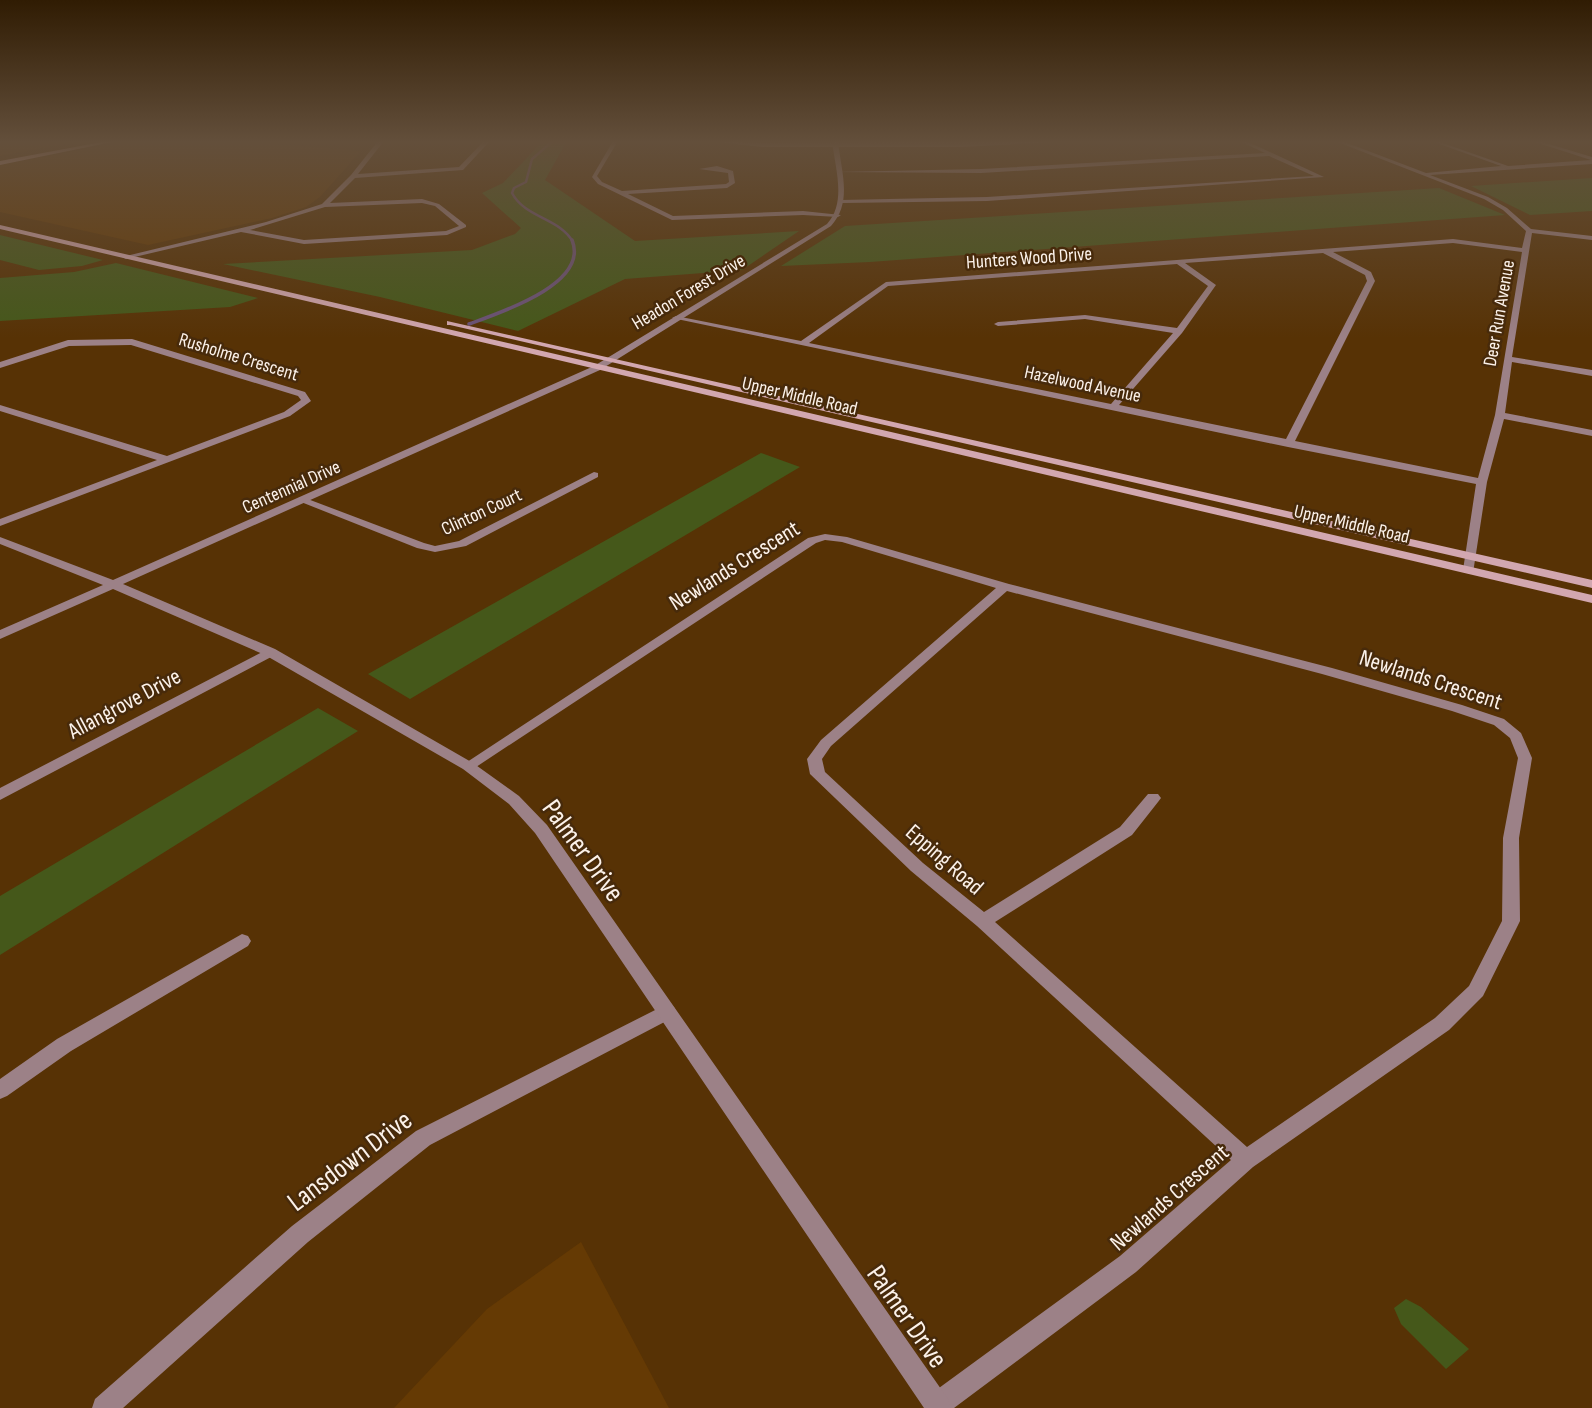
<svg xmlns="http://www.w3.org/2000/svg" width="1592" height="1408" viewBox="0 0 1592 1408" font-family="'Sofia Sans Condensed',sans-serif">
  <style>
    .built { fill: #653a04 }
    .green { fill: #45581a }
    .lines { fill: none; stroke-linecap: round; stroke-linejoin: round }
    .stream-far1 { stroke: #6b5378; stroke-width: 2.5 }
    .stream { stroke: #6b5378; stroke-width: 3.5 }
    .minor { fill: #9c8187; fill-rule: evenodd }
    .tertiary { fill: #9c8187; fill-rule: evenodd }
    .secondary { fill: #d2a7b0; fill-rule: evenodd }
    .labels { text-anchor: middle; stroke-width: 5; stroke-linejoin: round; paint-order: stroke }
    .far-street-label { font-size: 19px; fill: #fcf2ea; stroke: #472a0b }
    .street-label { font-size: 23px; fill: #fcf2ea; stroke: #472a0b }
    .near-street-label { font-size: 28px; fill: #fcf2ea; stroke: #472a0b }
  </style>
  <rect width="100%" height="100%" fill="#573205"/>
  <!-- built -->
  <path class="built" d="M 0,141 L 80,141 L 0,156 Z
    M 128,141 L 238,141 L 361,151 L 320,197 L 306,207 L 272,218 L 148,245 L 0,212 L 0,165 Z
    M 581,1242 L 669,1408 L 394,1408 L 487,1309 Z"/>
  <!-- green -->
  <path class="green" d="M 543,141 L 567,141 L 545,180 L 635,241 L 799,231 L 742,270 L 625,279 L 518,331 L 380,297 L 223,264 L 472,250 L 515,234 L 521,228 L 482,193 L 503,183 Z
    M 1592,178 L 1592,211 L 1530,215 L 1471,186 Z
    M 1439,188 L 1505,215 L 870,262 L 781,266 L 845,226 Z
    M 0,235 L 103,260 L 82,266 L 39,270 L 0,260 Z
    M 116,263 L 258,298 L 230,307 L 0,321 L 0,278 L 74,272 Z
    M 761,453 L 800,467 L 410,699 L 368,674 Z
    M 318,708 L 358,731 L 0,955 L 0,896 Z
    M 1406,1299 L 1421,1307 L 1469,1349 L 1446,1369 L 1401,1324 L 1394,1308 Z"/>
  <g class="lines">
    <!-- stream-far1 -->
    <path class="stream-far1" d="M 553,141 L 532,159 L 526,182 L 514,188 L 512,193 C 525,218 560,218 573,242"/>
    <!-- stream -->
    <path class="stream" d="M 469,324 C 499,313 590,284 572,240"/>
    <!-- minor -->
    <path class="minor" d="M 378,141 L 384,141 L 358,174 L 459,167 L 484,141 L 490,141 L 463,170 L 355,178 L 330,203 L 422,199 L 439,204 L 466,225 L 466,227 L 447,235 L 304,244 L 241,232 L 126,259 L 122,257 L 266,222 L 322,204 L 351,175 ZM 422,203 L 435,206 L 459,226 L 446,231 L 304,240 L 250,230 L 325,207 Z
      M 613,141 L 618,141 L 597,176 L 602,182 L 622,191 L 726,184 L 729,182 L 728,173 L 699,169 L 717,166 L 733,171 L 735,183 L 727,188 L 628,194 L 673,216 L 803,211 L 841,215 L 838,217 L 803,215 L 672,220 L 598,184 L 592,177 Z
      M 710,141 L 762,143 L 1075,141 L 961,147 L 762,147 Z
      M 1239,141 L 1246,141 L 1324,177 L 987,201 L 842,203 L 840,200 L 987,197 L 1314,176 L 1269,156 L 981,173 L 835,172 L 981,169 L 1265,153 Z
      M 1335,141 L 1342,141 L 1426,173 L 1501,166 L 1431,141 L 1437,141 L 1508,166 L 1591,160 L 1532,141 L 1539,141 L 1592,157 L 1592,164 L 1430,175 L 1488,197 L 1507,208 L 1531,229 L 1592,236 L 1592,240 L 1532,233 L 1512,357 L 1592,370 L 1592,376 L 1512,362 L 1505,413 L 1592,430 L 1592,436 L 1504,419 L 1487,482 L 1473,573 L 1469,574 L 1463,570 L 1476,484 L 1288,447 L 672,318 L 676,316 L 801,341 L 886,282 L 1453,239 L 1522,248 L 1526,231 L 1503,210 L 1484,199 ZM 1453,243 L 1522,252 L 1495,415 L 1478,478 L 1295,441 L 1375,281 L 1371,272 L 1333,252 ZM 1323,253 L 1365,275 L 1367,281 L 1286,439 L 1119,405 L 1182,333 L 1216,285 L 1185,263 ZM 1177,264 L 1208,286 L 1177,328 L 1085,315 L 998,322 L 994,324 L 998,326 L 1085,319 L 1173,333 L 1111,404 L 809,343 L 888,286 Z
      M 132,339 L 305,392 L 311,401 L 290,416 L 0,526 L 0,519 L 157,460 L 0,411 L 0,405 L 167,456 L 284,412 L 301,400 L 298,396 L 131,345 L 69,346 L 0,368 L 0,362 L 68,340 Z
      M 594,472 L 598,473 L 598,477 L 466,546 L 435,552 L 417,548 L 296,500 L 301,497 L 305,498 L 424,543 L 435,546 L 459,541 Z
      M 825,534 L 847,537 L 1009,584 L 1332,668 L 1462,705 L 1504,719 L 1521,733 L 1532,758 L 1519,838 L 1520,921 L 1483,996 L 1449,1030 L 1253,1167 L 1136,1272 L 954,1408 L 926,1408 L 925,1405 L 928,1396 L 1120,1256 L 1231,1160 L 977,926 L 911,871 L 810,774 L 807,759 L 821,740 L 996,588 L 842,542 L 825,540 L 816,543 L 473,769 L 468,771 L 461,766 L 808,538 ZM 1007,591 L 1322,674 L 1452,711 L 1494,725 L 1510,738 L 1518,758 L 1503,838 L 1502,921 L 1469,986 L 1435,1018 L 1247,1147 L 995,922 L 1132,835 L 1158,802 L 1161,798 L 1158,794 L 1148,794 L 1120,827 L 984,912 L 923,863 L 825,772 L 822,759 L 831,746 Z
      M 270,648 L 277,652 L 275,655 L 0,800 L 0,788 Z
      M 242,934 L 248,936 L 251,941 L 248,946 L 71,1051 L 7,1096 L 0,1099 L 0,1079 L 57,1039 Z
      M 667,1004 L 674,1007 L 676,1012 L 674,1017 L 430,1145 L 308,1242 L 123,1408 L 92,1408 L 95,1399 L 292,1226 L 416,1131 Z"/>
    <!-- tertiary -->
    <path class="tertiary" d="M 832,141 L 838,141 C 841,171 853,202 831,226 L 600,370 L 123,584 L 275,649 L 473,763 L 519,796 L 547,825 L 948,1399 L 951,1408 L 924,1408 L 535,833 L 509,804 L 463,769 L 265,655 L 113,589 L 0,639 L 0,630 L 103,585 L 0,544 L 0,537 L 113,580 L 594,366 L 827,224 C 847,202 835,168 832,141 Z"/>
    <!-- secondary -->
    <path class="secondary" d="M 107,141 L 117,141 L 0,165 L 0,161 Z
      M 0,225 L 1592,595 L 1592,603 L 0,229 Z
      M 447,321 L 1592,580 L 1592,588 L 450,325 L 447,325 Z"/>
  </g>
  <!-- sky -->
  <linearGradient id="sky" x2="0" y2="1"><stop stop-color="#301c03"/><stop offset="0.42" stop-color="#634f3b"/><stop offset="1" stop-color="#634f3b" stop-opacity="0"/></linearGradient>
  <rect width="1592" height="338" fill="url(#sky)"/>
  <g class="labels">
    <!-- far-street labels -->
    <g class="far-street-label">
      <text transform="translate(1029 257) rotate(-4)" y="7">Hunters Wood Drive</text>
      <text transform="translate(688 291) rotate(-31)" y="7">Headon Forest Drive</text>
      <text transform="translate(1498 313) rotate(-80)" y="7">Deer Run Avenue</text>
      <text transform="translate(239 356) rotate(17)" y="7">Rusholme Crescent</text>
      <text transform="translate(1083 383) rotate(12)" y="7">Hazelwood Avenue</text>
      <text transform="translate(800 395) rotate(13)" y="7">Upper Middle Road</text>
      <text transform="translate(291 486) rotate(-24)" y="7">Centennial Drive</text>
      <text transform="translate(481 511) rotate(-25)" y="7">Clinton Court</text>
      <text transform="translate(1352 523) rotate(13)" y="7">Upper Middle Road</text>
    </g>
    <!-- street labels -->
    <g class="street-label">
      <text transform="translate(734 565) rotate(-32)" y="8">Newlands Crescent</text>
      <text transform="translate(1431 679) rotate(18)" y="8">Newlands Crescent</text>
      <text transform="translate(124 703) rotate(-28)" y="8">Allangrove Drive</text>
      <text transform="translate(945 859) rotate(41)" y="8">Epping Road</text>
      <text transform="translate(1169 1197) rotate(-41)" y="8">Newlands Crescent</text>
    </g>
    <!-- near-street labels -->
    <g class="near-street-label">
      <text transform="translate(584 850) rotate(54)" y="10">Palmer Drive</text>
      <text transform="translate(349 1160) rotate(-37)" y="10">Lansdown Drive</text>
      <text transform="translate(908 1316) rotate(55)" y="10">Palmer Drive</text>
    </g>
  </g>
</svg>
